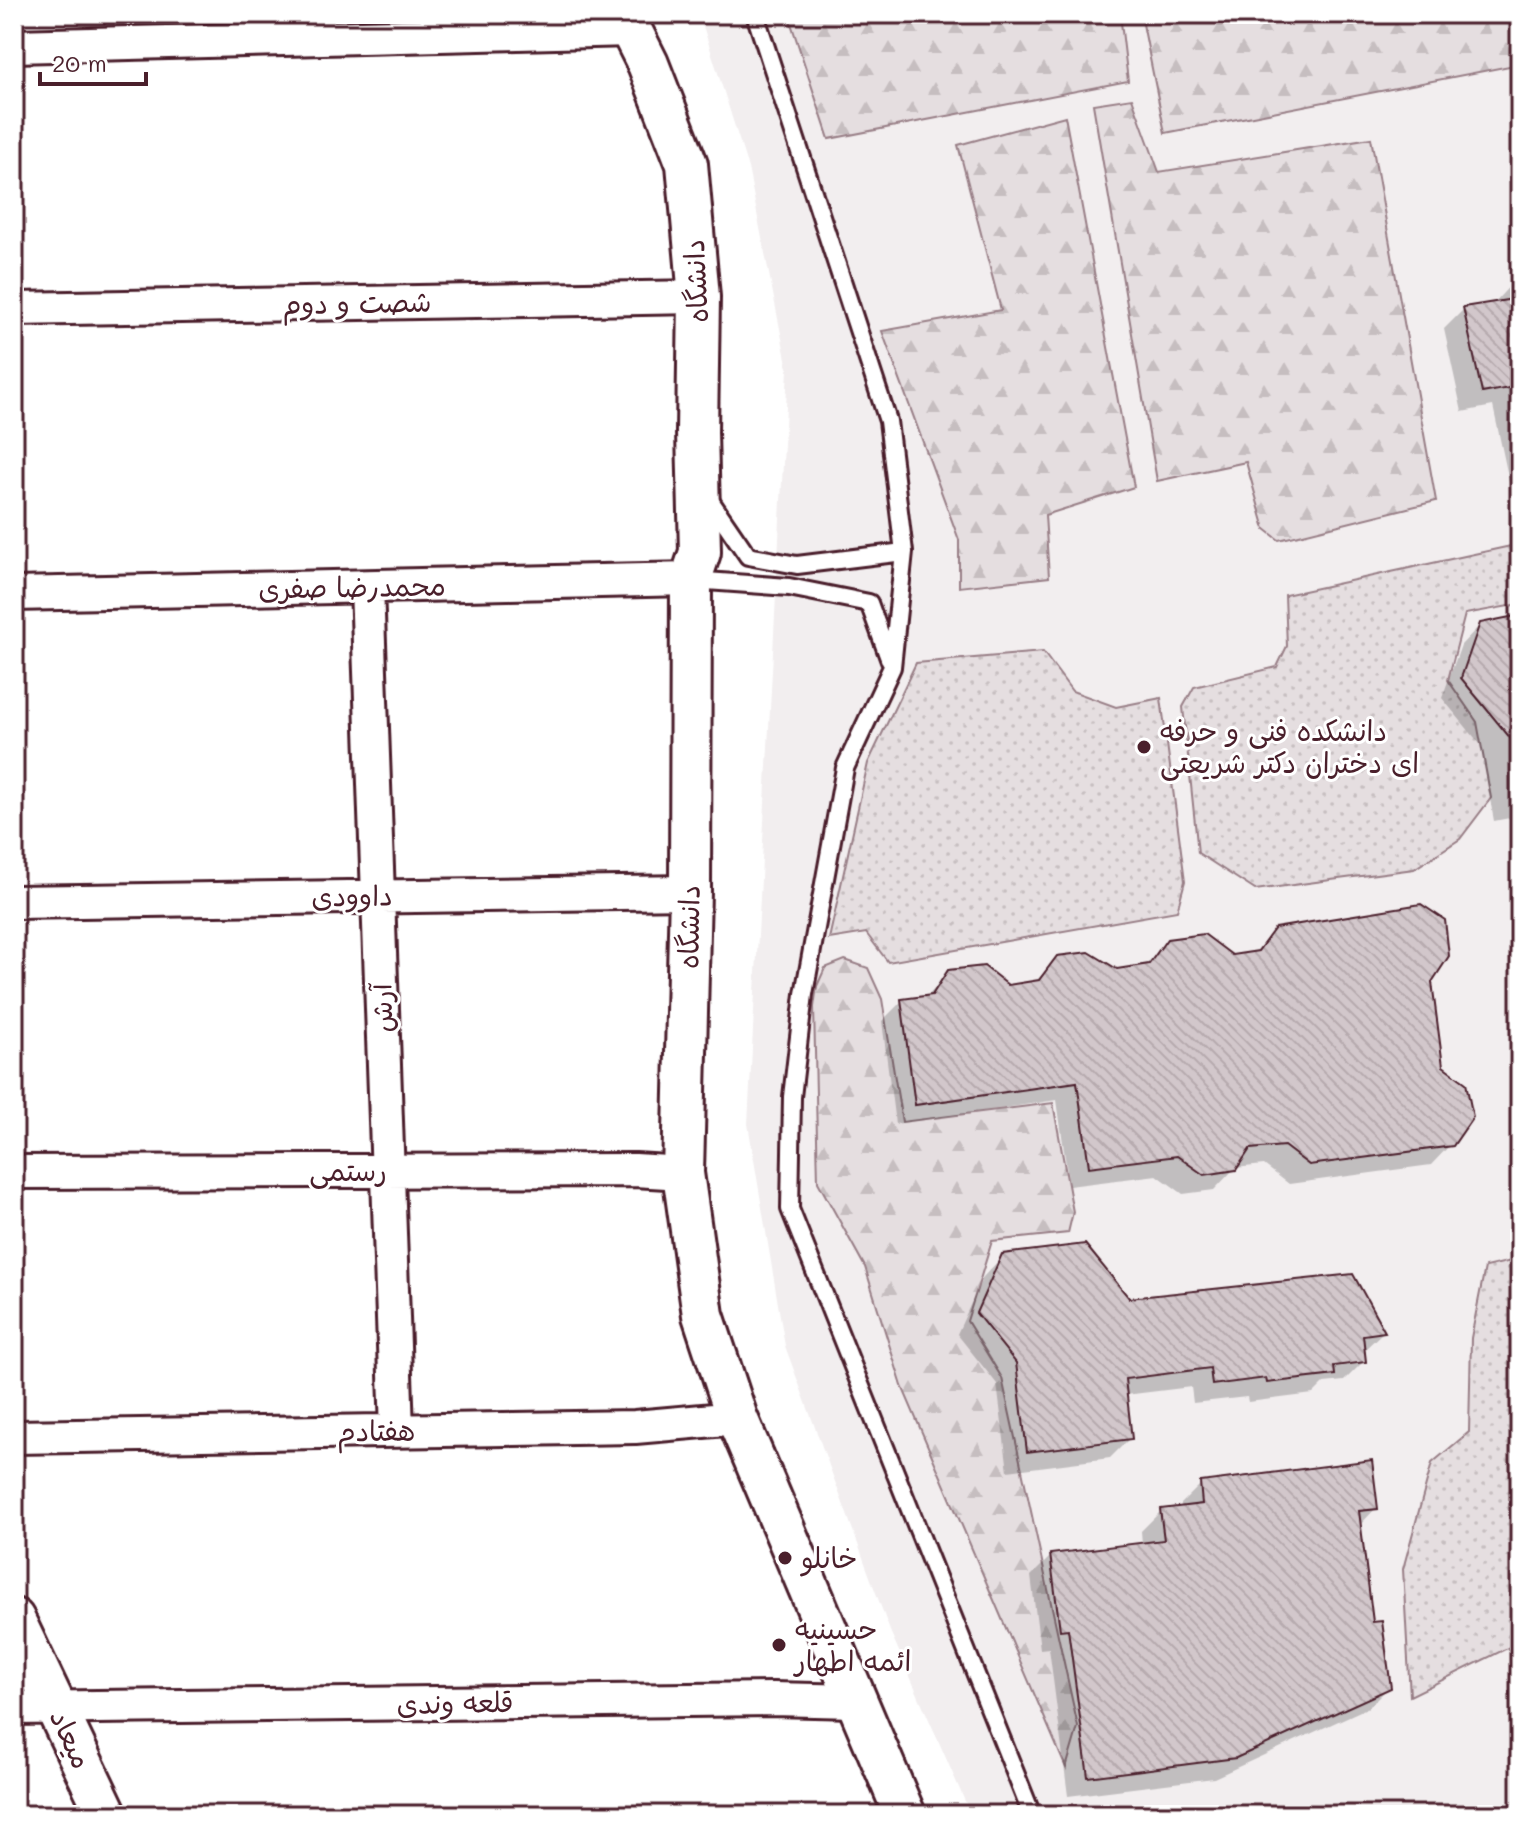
<svg xmlns="http://www.w3.org/2000/svg" width="1534" height="1829" viewBox="0 0 1534 1829" font-family="Mali,'Playpen Sans Arabic',sans-serif">
  <style>
    .built { fill: #f2eeef }
    .grass { fill: url(#grass-dots); stroke: #987e86; stroke-width: 2 }
    .forest { fill: url(#forest-firs); stroke: #987e86; stroke-width: 2 }
    .shadow { fill: #0003 }
    .building { fill: url(#building-back-hatch); stroke: #4a1f2b; stroke-width: 2 }
    .lines { fill: none; stroke-linecap: round; stroke-linejoin: round }
    .service-casing { stroke: #4a1f2b; stroke-width: 22 }
    .minor-casing { stroke: #4a1f2b; stroke-width: 38 }
    .tertiary-casing { stroke: #4a1f2b; stroke-width: 46 }
    .service { stroke: #fff; stroke-width: 16 }
    .minor { stroke: #fff; stroke-width: 32 }
    .tertiary { stroke: #fff; stroke-width: 40 }
    .poi-dot { fill: #4a1f2b; stroke: #fff; stroke-width: 3 }
    .labels { text-anchor: middle; stroke-width: 6; stroke-linejoin: round; paint-order: stroke }
    .street-label { font-size: 28px; fill: #4a1f2b; stroke: #fff }
    .poi-label { font-size: 28px; fill: #4a1f2b; stroke: #fff; text-anchor: start }
  </style>
  <defs>
    <pattern id="grass-dots" width="8" height="8" patternUnits="userSpaceOnUse" patternTransform="scale(2)"><rect width="8" height="8" fill="#e5dee0"/><path d="M2 2h.1M6 6h.1" fill="none" stroke="#c6bec0" stroke-width="1.8" stroke-linecap="round"/></pattern>
    <pattern id="forest-firs" width="22" height="20" patternUnits="userSpaceOnUse" patternTransform="scale(2)"><rect width="22" height="20" fill="#e5dee0"/><path d="M5 1l3.5 6h-7zM16 11l3.5 6h-7z" fill="#c6bec0"/></pattern>
    <pattern id="building-back-hatch" width="6" height="6" patternUnits="userSpaceOnUse" patternTransform="scale(2)"><rect width="6" height="6" fill="#d2c7cb"/><path d="M-1 5l2 2M0 0l6 6M5-1l2 2" fill="none" stroke="#b6aaae"/></pattern>
  </defs>
  <rect width="100%" height="100%" fill="#fff"/>
  <filter id="ink" filterUnits="userSpaceOnUse"><feTurbulence type="fractalNoise" baseFrequency=".0125" numOctaves="2"/><feDisplacementMap in="SourceGraphic" scale="16" xChannelSelector="R" yChannelSelector="G"/><feConvolveMatrix kernelMatrix="1 2 1 2 8 2 1 2 1" color-interpolation-filters="sRGB"/></filter>
  <g filter="url(#ink)">
    <!-- built -->
    <path class="built" d="M 694,14 L 1520,14 L 1520,1815 L 971,1815 L 890,1631 L 785,1346 L 748,1124 L 788,369 L 748,168 L 704,29 Z"/>
    <!-- grass -->
    <path class="grass" d="M 1520,544 L 1520,604 L 1465,614 L 1448,680 L 1477,722 L 1491,798 L 1460,839 L 1414,869 L 1255,890 L 1198,853 L 1183,707 L 1194,687 L 1277,667 L 1287,646 L 1285,595 Z
      M 1043,652 L 1072,691 L 1116,707 L 1161,698 L 1185,881 L 1177,911 L 888,962 L 866,933 L 829,939 L 868,763 L 916,663 Z
      M 1520,1259 L 1520,1642 L 1410,1696 L 1403,1569 L 1432,1463 L 1469,1432 L 1471,1338 L 1485,1267 Z"/>
    <!-- forest -->
    <path class="forest" d="M 788,14 L 1120,14 L 1128,81 L 829,139 Z
      M 1141,14 L 1520,14 L 1520,64 L 1165,133 Z
      M 1132,98 L 1159,172 L 1371,138 L 1436,501 L 1279,540 L 1265,529 L 1246,462 L 1157,481 L 1093,104 Z
      M 1065,116 L 1134,487 L 1045,515 L 1049,577 L 959,587 L 959,540 L 882,331 L 1001,310 L 958,145 Z
      M 845,960 L 868,968 L 882,999 L 902,1122 L 1053,1103 L 1073,1212 L 1068,1233 L 992,1241 L 967,1321 L 1002,1378 L 1078,1727 L 1066,1768 L 902,1386 L 865,1267 L 818,1182 L 814,1007 L 817,986 L 825,968 Z"/>
    <!-- shadow -->
    <path class="shadow" d="M 1520,279 L 1520,533 L 1493,406 L 1462,412 L 1444,329 L 1464,309 L 1492,305 L 1515,280 Z
      M 1520,617 L 1520,816 L 1494,821 L 1480,744 L 1442,698 L 1461,645 L 1481,624 Z
      M 1276,930 L 1430,982 L 1451,1144 L 1431,1165 L 1289,1184 L 1264,1165 L 1235,1168 L 1214,1190 L 1183,1194 L 1157,1175 L 1069,1186 L 1057,1100 L 895,1124 L 882,1021 L 902,1001 L 925,998 L 949,972 L 1008,987 L 1034,983 L 1058,958 L 1117,971 L 1144,967 L 1168,940 L 1232,957 L 1253,954 Z
      M 1003,1256 L 1128,1300 L 1383,1332 L 1363,1351 L 1364,1361 L 1344,1381 L 1324,1383 L 1313,1394 L 1248,1402 L 1247,1397 L 1193,1403 L 1191,1387 L 1125,1395 L 1130,1438 L 1110,1458 L 1008,1471 L 997,1384 L 957,1334 L 983,1277 Z
      M 1201,1484 L 1376,1508 L 1359,1526 L 1371,1624 L 1389,1687 L 1369,1707 L 1214,1778 L 1068,1796 L 1049,1648 L 1040,1649 L 1031,1576 L 1051,1556 L 1142,1544 L 1141,1531 L 1161,1511 L 1181,1508 L 1181,1504 Z"/>
    <!-- building -->
    <path class="building" d="M 1520,298 L 1520,386 L 1482,393 L 1463,307 Z
      M 1520,615 L 1520,750 L 1461,678 L 1480,623 Z
      M 1421,904 L 1445,920 L 1449,956 L 1432,982 L 1443,1066 L 1466,1083 L 1473,1117 L 1453,1146 L 1309,1165 L 1284,1146 L 1250,1149 L 1236,1170 L 1204,1175 L 1177,1156 L 1089,1167 L 1077,1082 L 915,1105 L 901,999 L 932,995 L 948,970 L 984,966 L 1008,985 L 1039,980 L 1057,956 L 1089,952 L 1117,969 L 1149,964 L 1167,939 L 1204,934 L 1232,955 L 1258,951 L 1275,928 Z
      M 1085,1244 L 1129,1298 L 1353,1274 L 1385,1332 L 1363,1335 L 1366,1362 L 1334,1366 L 1335,1375 L 1267,1383 L 1266,1378 L 1212,1385 L 1210,1368 L 1125,1379 L 1132,1439 L 1027,1452 L 1016,1363 L 976,1313 L 1002,1254 Z
      M 1372,1460 L 1378,1509 L 1359,1511 L 1373,1622 L 1382,1621 L 1391,1688 L 1236,1758 L 1088,1777 L 1068,1629 L 1060,1630 L 1050,1554 L 1164,1540 L 1160,1509 L 1202,1504 L 1200,1482 Z"/>
    <g class="lines">
      <!-- service casing -->
      <g class="service-casing">
        <path id="service" d="M 755,14 L 888,421 L 904,552 L 892,667 L 845,768 L 804,994 L 792,1097 L 790,1209 L 1032,1815
          M 707,496 L 748,556 L 797,565 L 904,552
          M 692,580 L 789,587 L 869,603 L 890,661"/>
      </g>
      <!-- minor casing -->
      <g class="minor-casing">
        <path id="minor" d="M 14,46 L 631,30
          M 14,309 L 699,297
          M 367,587 L 397,1430
          M 14,594 L 691,579
          M 14,902 L 690,892
          M 14,1172 L 635,1170 L 683,1173
          M 14,1437 L 635,1427 L 737,1418
          M 14,1708 L 773,1699 L 855,1701"/>
      </g>
      <!-- tertiary casing -->
      <g class="tertiary-casing">
        <path id="tertiary" d="M 623,14 L 648,64 L 687,164 L 699,297 L 697,432 L 700,552 L 691,579 L 690,892 L 683,1173 L 703,1315 L 737,1418 L 905,1815
          M 14,1619 L 107,1815"/>
      </g>
      <!-- service -->
      <use href="#service" class="service"/>
      <!-- minor -->
      <use href="#minor" class="minor"/>
      <!-- tertiary -->
      <use href="#tertiary" class="tertiary"/>
    </g>
  </g>
  <!-- markers -->
  <g class="poi-dot">
    <circle cx="1144" cy="747" r="8"/>
    <circle cx="785" cy="1558" r="8"/>
    <circle cx="779" cy="1645" r="8"/>
  </g>
  <g class="labels">
    <!-- street labels -->
    <g class="street-label">
      <text transform="translate(696 281) rotate(-93)" y="10">دانشگاه</text>
      <text transform="translate(357 303) rotate(-1)" y="10">شصت و دوم</text>
      <text transform="translate(352 587) rotate(-1)" y="10">محمدرضا صفری</text>
      <text transform="translate(352 896) rotate(-1)" y="10">داوودی</text>
      <text transform="translate(689 927) rotate(-89)" y="10">دانشگاه</text>
      <text transform="translate(382 1008) rotate(-92)" y="10">آرش</text>
      <text x="348" y="1181">رستمی</text>
      <text transform="translate(376 1431) rotate(-1)" y="10">هفتادم</text>
      <text transform="translate(455 1703) rotate(-1)" y="10">قلعه وندی</text>
      <text transform="translate(71 1739) rotate(65)" y="10">میعاد</text>
    </g>
    <!-- poi labels -->
    <g class="poi-label">
      <text x="1160" y="741">دانشکده فنی و حرفه<tspan x="1160" dy="32">ای دختران دکتر شریعتی</tspan></text>
      <text x="801" y="1568">خانلو</text>
      <text x="795" y="1639">حسینیه<tspan x="795" dy="32">ائمه اطهار</tspan></text>
    </g>
  </g>
  <!-- margin -->
  <rect width="1534" height="1829" fill="none" stroke="#fff" stroke-width="48"/>
  <rect x="24" y="24" width="1486" height="1781" fill="none" stroke="#4a1f2b" stroke-width="3" filter="url(#ink)"/>
  <!-- scale -->
  <path d="M40 72v12h106v-12" fill="none" stroke="#4a1f2b" stroke-width="4"/>
  <text x="52" y="72" font-size="24" fill="#4a1f2b" stroke="#ffffff" stroke-width="6" paint-order="stroke">20 m</text>
</svg>
